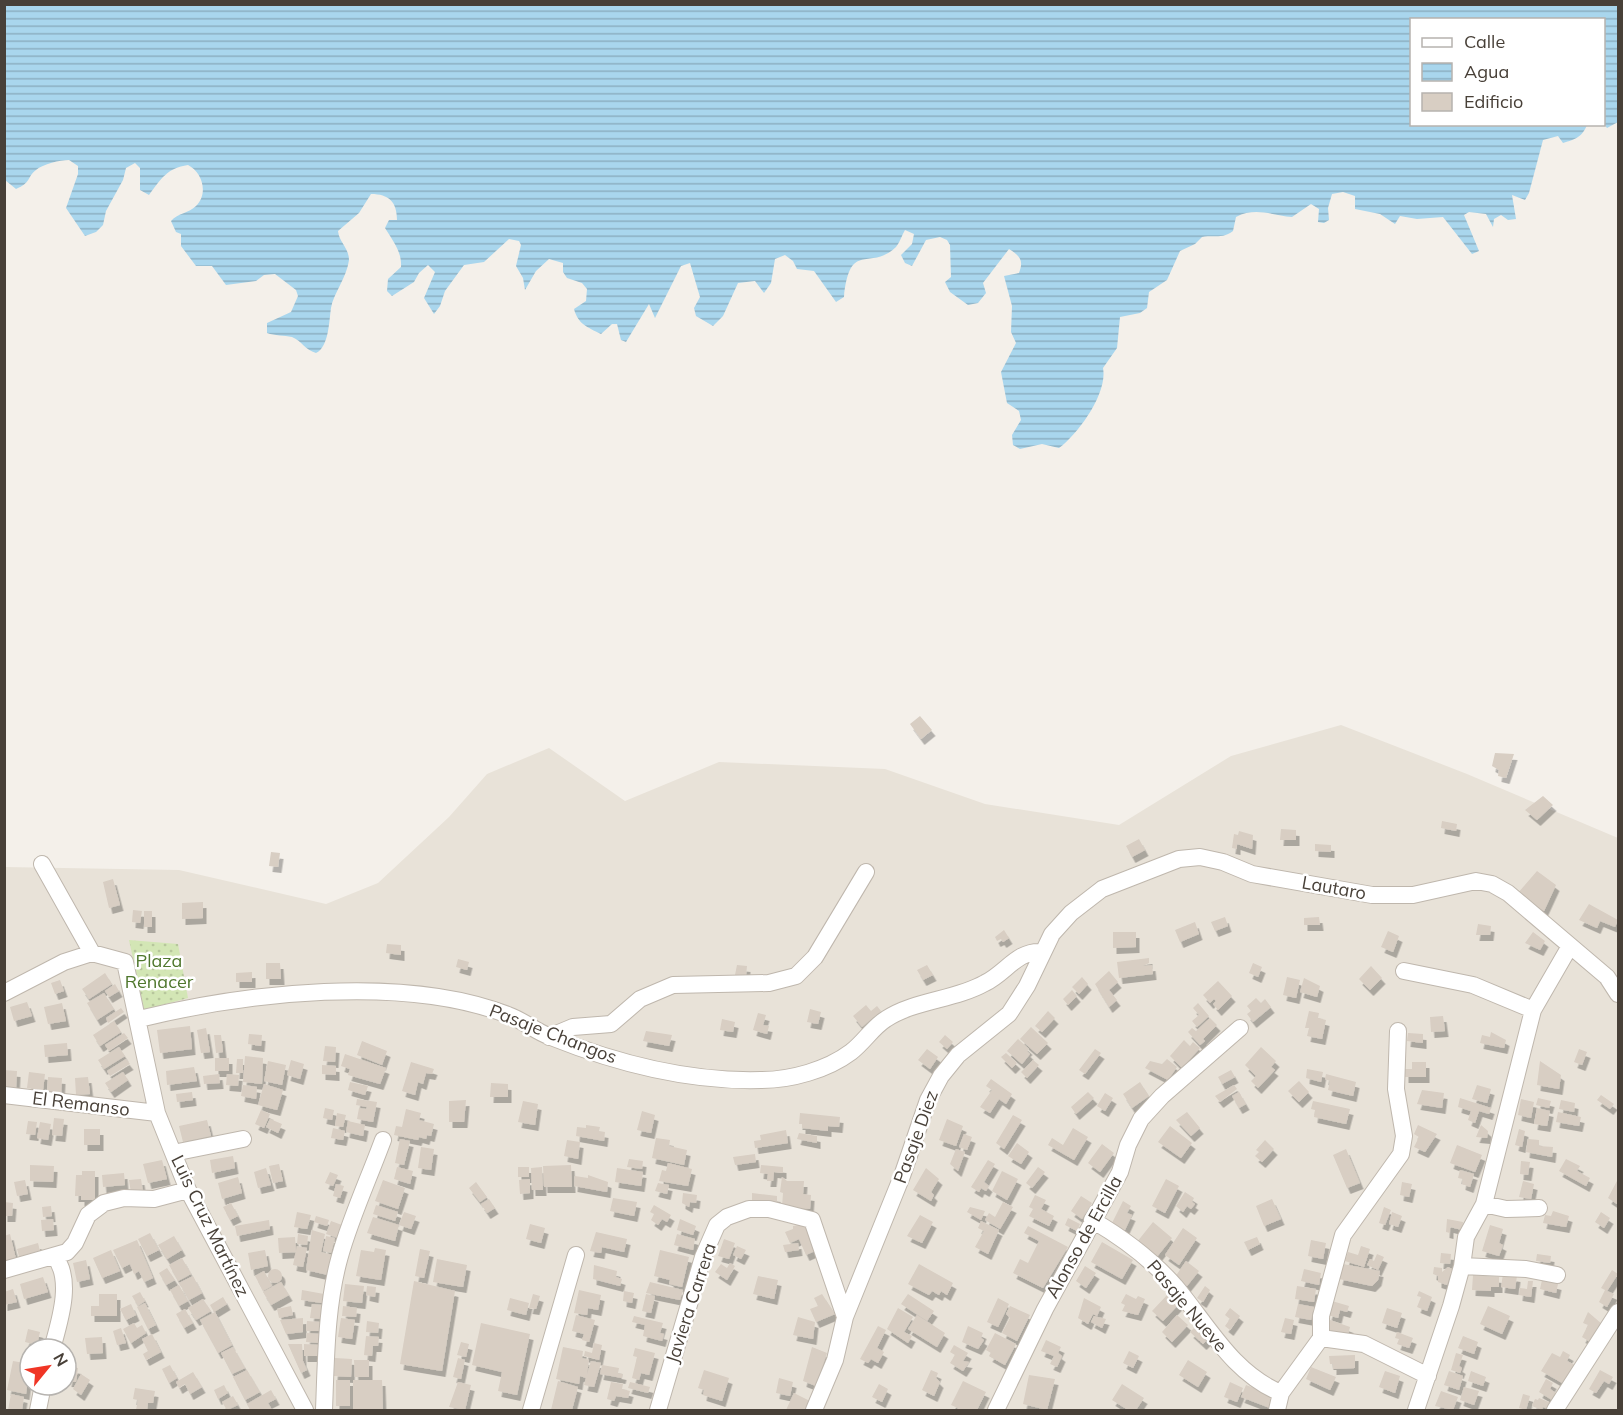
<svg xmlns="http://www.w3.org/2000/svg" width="1623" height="1415" viewBox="0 0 1623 1415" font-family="Mulish,sans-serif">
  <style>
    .residential { fill: #e8e2d8; fill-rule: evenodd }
    .grass { fill: url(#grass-dots) }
    .water { fill: url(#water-rules) }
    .building { fill: #d8cec3; filter: url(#shadow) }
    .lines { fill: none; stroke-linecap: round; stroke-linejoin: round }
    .minor-casing { stroke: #bfb7ad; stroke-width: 18 }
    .minor { stroke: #fff; stroke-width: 16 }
    .labels { text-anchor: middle; stroke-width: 5; stroke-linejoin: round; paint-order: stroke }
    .street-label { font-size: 18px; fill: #484038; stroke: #fff }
    .park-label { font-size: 18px; fill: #4f772d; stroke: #fff }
  </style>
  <defs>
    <pattern id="grass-dots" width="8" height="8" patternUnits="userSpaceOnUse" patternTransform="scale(1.5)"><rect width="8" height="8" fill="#d3e6b5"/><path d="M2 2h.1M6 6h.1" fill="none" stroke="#b7c69c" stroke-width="1.8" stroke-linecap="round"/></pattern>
    <pattern id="water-rules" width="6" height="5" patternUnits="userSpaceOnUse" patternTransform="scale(1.5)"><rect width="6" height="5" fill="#a9d6ed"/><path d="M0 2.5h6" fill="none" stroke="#8cafc1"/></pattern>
    <filter id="shadow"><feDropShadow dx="3.5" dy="6" stdDeviation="0" flood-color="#0004"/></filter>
  </defs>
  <rect width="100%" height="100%" fill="#f4f0ea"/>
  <!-- residential -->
  <path class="residential" d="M 1341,725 L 1467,774 L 1618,838 L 1618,1410 L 5,1410 L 5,867 L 179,870 L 326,904 L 378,883 L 449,817 L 487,774 L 549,748 L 625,801 L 719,762 L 885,769 L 985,804 L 1119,825 L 1231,756 ZM 30,1349 L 66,1349 L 66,1385 L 30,1385 Z"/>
  <!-- grass -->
  <path class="grass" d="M 129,940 L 178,944 L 188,998 L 144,1010 Z"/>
  <!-- water -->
  <path class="water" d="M 4,5 L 1618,5 L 1618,122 L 1607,128 L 1604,124 L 1604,20 L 1412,20 L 1412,124 L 1587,125 C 1582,137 1576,139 1563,143 L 1558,136 L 1543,140 L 1529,193 L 1525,200 L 1512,195 L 1516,219 L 1508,220 L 1501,215 L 1494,219 L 1493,227 L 1486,214 L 1469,212 L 1464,215 L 1479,251 L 1472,254 L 1443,217 L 1417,219 L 1400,216 L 1395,224 L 1380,214 L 1355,209 L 1355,196 L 1343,192 L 1332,194 L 1328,208 L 1329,220 L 1324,223 L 1318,222 L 1319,209 L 1311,204 L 1292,217 C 1272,215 1255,207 1236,217 L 1233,231 C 1223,239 1214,235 1202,237 L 1195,244 L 1180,251 L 1167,280 L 1149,292 L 1147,308 L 1140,313 L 1120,317 L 1117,348 L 1103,368 C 1108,393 1078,434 1059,448 L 1042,444 L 1020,449 L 1013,445 L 1012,435 L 1021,420 L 1019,411 L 1007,403 L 1001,372 L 1016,343 L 1011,332 L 1012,306 L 1004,276 L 1019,273 C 1024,260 1020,256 1009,249 L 983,283 L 986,293 L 978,303 L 968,305 L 950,292 L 945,282 L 951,277 L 950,245 L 947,240 L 940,237 L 926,240 L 912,266 L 905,263 L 901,255 L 912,244 L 914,234 L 905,230 C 902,235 900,242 896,247 C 870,272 850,239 844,297 L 836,302 L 814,271 L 797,269 L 793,261 L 785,255 L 775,259 L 771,283 L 764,293 L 755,281 L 738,283 L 723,316 L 713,326 L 696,316 L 694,308 L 700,297 L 690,263 L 681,266 L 655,318 L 649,304 L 626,342 L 621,340 L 617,324 L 612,324 L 601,334 C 587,327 578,324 574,309 L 586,301 L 587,289 L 582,283 L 567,278 L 563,272 L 563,263 L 549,259 L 536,271 L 525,290 L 523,278 L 516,266 L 521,245 L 519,241 L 509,239 L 484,262 L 464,265 L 445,291 L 440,306 L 434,314 L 424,298 L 435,272 L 428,265 L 419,273 L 414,282 L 392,296 L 387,291 L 388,279 L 401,267 C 402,252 393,241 385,228 L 389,220 L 397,220 C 397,202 389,194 371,194 L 359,213 L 338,231 C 339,242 349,248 349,260 C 347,277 333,294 331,308 C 329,321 329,347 316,353 C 305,350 302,341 292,337 C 284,335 275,336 267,333 L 267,323 L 291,312 L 298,296 L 296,290 L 275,274 L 264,275 L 256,281 L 226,285 L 212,266 L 196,266 L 181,246 L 181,234 L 176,232 L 171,221 C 178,213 189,213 196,206 C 209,193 202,172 188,165 C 167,168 161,179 149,195 L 140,190 L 140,168 L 135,163 L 126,168 L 123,180 L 106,211 L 103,225 L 96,232 L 85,236 L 66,208 L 78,174 L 78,166 L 69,160 C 60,160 43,164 36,170 C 27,177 31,183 16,189 L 5,180 Z"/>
  <!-- building -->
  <path class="building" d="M 920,716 L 932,730 L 921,739 L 910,724 Z
    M 1495,753 L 1514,754 L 1506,778 L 1498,776 L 1499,770 L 1492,766 Z
    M 1543,796 L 1553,805 L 1537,820 L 1525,810 Z
    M 1442,821 L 1457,824 L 1456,831 L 1441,828 Z
    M 1281,829 L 1296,830 L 1296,840 L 1280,840 Z
    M 1239,831 L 1253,835 L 1252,849 L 1237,844 L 1237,849 L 1232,848 L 1234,834 L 1238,835 Z
    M 1139,839 L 1145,850 L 1132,857 L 1126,846 Z
    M 1315,844 L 1331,845 L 1331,852 L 1315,851 Z
    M 271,852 L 280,853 L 278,867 L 269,866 Z
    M 1537,871 L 1556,885 L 1544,911 L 1517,894 Z
    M 113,879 L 120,905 L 109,908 L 103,882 Z
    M 203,902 L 203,918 L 182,919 L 182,903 Z
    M 1589,904 L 1618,920 L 1615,927 L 1600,921 L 1597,928 L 1579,920 Z
    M 133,910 L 142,911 L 140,923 L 132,922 Z
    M 144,911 L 152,911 L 152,927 L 144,927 Z
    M 1225,917 L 1228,926 L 1215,931 L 1211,922 Z
    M 1319,917 L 1320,925 L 1304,925 L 1304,918 Z
    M 1195,922 L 1199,934 L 1180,942 L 1175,930 Z
    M 1478,924 L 1491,926 L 1490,935 L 1476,935 Z
    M 1004,930 L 1009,938 L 1003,942 L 1001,939 L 997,941 L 995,937 Z
    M 1388,931 L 1399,936 L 1393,952 L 1381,947 Z
    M 1113,932 L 1136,932 L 1136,947 L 1113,948 Z
    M 1533,932 L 1545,941 L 1540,950 L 1525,943 Z
    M 387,944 L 401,945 L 401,955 L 386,953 Z
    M 1149,958 L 1149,963 L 1143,966 L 1152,965 L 1153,974 L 1119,978 L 1117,962 Z
    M 458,959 L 469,962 L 467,970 L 456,967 Z
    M 266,963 L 280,963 L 281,979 L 266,979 Z
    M 1253,963 L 1262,967 L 1258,977 L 1249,973 Z
    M 737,965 L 747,966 L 746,976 L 735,975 Z
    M 927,965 L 933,975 L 923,980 L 917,970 Z
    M 1371,966 L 1382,978 L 1370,990 L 1359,979 Z
    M 1109,971 L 1118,982 L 1109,990 L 1117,1000 L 1109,1007 L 1095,984 Z
    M 252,972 L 252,982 L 236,982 L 236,973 Z
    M 105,973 L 112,984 L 89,999 L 82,989 Z
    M 1082,977 L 1088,984 L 1079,994 L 1072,987 Z
    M 1287,977 L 1300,980 L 1296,998 L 1283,995 Z
    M 1304,978 L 1320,986 L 1317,997 L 1300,992 Z
    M 60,980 L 64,991 L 55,994 L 51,983 Z
    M 1218,981 L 1232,996 L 1218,1010 L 1213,1004 L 1216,1001 L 1214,999 L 1210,1003 L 1203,995 Z
    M 115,984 L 119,991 L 109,997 L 105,991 Z
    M 1072,990 L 1077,996 L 1068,1005 L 1063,999 Z
    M 104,993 L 114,1009 L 97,1020 L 87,1003 Z
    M 1256,998 L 1261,1003 L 1265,999 L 1271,1007 L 1253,1022 L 1247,1014 L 1251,1011 L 1247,1006 Z
    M 27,1002 L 32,1016 L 14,1021 L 10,1007 Z
    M 62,1003 L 66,1021 L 48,1024 L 44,1007 Z
    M 1198,1003 L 1209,1016 L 1197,1027 L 1192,1021 L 1199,1015 L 1193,1008 Z
    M 866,1005 L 871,1011 L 877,1006 L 881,1011 L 862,1027 L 853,1016 Z
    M 121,1008 L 124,1012 L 108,1023 L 106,1018 Z
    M 810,1009 L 821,1012 L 818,1024 L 807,1022 Z
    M 1048,1011 L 1055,1018 L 1042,1032 L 1035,1026 Z
    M 1309,1011 L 1319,1013 L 1318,1018 L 1326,1020 L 1322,1039 L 1307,1036 L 1309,1028 L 1305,1028 Z
    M 758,1013 L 766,1015 L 763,1025 L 769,1026 L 767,1034 L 753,1030 Z
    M 1443,1016 L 1445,1031 L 1431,1032 L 1430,1017 Z
    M 1210,1018 L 1217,1025 L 1203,1039 L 1205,1041 L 1200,1045 L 1188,1032 L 1192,1028 L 1196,1031 Z
    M 722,1019 L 735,1022 L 733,1032 L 720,1030 Z
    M 114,1021 L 121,1032 L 100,1046 L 93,1035 Z
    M 190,1026 L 192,1049 L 160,1053 L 157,1030 Z
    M 1031,1027 L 1048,1043 L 1037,1054 L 1020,1039 Z
    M 206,1028 L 210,1052 L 201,1053 L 197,1030 Z
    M 646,1031 L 672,1035 L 669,1046 L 643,1041 Z
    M 1491,1032 L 1506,1040 L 1504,1048 L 1480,1043 L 1482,1035 L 1490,1037 Z
    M 124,1033 L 128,1038 L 109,1051 L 105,1045 Z
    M 1408,1033 L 1423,1034 L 1423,1043 L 1407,1041 Z
    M 249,1034 L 262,1035 L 261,1046 L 248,1044 Z
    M 214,1035 L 221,1035 L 223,1052 L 216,1053 Z
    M 945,1035 L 953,1042 L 947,1049 L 939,1042 Z
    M 1018,1039 L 1029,1049 L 1027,1051 L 1030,1054 L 1022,1064 L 1007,1051 Z
    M 1184,1040 L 1190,1046 L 1193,1042 L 1200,1048 L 1182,1068 L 1170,1056 Z
    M 362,1041 L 387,1051 L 382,1065 L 357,1055 Z
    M 67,1043 L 68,1055 L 45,1057 L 44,1045 Z
    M 325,1046 L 336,1047 L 335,1062 L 323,1061 Z
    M 119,1047 L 125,1056 L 104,1069 L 98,1060 Z
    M 1261,1047 L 1276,1061 L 1271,1067 L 1275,1070 L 1258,1088 L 1251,1081 L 1256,1076 L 1245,1065 Z
    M 927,1049 L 938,1057 L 930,1069 L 918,1060 Z
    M 1095,1049 L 1101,1053 L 1085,1074 L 1079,1070 Z
    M 1579,1049 L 1587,1052 L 1582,1065 L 1574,1062 Z
    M 1006,1053 L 1017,1063 L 1012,1068 L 1001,1057 Z
    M 345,1054 L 386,1068 L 380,1084 L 348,1075 L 350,1069 L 341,1066 Z
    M 245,1056 L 263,1058 L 262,1084 L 243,1082 Z
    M 215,1058 L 229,1058 L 229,1071 L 215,1071 Z
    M 126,1059 L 130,1064 L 110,1076 L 107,1071 Z
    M 237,1059 L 243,1059 L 243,1073 L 236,1073 Z
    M 1167,1059 L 1177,1067 L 1168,1080 L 1145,1068 L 1150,1061 L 1162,1064 Z
    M 291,1060 L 304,1064 L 300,1079 L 287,1075 Z
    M 1033,1060 L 1039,1065 L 1027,1078 L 1021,1072 Z
    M 268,1061 L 286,1065 L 282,1085 L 264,1081 Z
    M 1540,1061 L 1561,1075 L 1559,1089 L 1537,1085 Z
    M 411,1062 L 434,1069 L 432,1074 L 426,1073 L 423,1084 L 418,1082 L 415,1095 L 402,1091 Z
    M 1412,1062 L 1426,1062 L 1426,1077 L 1405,1077 L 1405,1069 L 1412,1069 Z
    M 322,1065 L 336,1066 L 336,1075 L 322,1074 Z
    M 194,1067 L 197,1081 L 167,1085 L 166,1071 Z
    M 1307,1069 L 1323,1072 L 1321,1082 L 1306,1078 Z
    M 4,1070 L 17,1071 L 16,1089 L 4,1088 Z
    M 1231,1070 L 1235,1077 L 1222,1084 L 1218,1077 Z
    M 29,1072 L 45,1074 L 43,1090 L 27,1088 Z
    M 123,1072 L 128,1080 L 111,1092 L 105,1083 Z
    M 219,1074 L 220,1083 L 204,1084 L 203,1076 Z
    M 227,1074 L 239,1075 L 238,1086 L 226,1085 Z
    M 1326,1074 L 1356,1082 L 1353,1096 L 1328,1090 L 1330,1081 L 1325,1079 Z
    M 48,1077 L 62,1078 L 61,1095 L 47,1094 Z
    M 88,1077 L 90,1094 L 76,1095 L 75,1078 Z
    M 991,1079 L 1012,1094 L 1006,1104 L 999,1099 L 990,1113 L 980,1107 L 992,1090 L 986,1086 Z
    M 1299,1081 L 1309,1092 L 1299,1102 L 1288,1091 Z
    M 350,1082 L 368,1086 L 365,1095 L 348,1090 Z
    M 1140,1082 L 1149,1096 L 1132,1108 L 1123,1094 Z
    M 491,1083 L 508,1084 L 508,1097 L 490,1097 Z
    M 264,1084 L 283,1090 L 277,1110 L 258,1105 Z
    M 243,1085 L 257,1087 L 256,1099 L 241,1096 Z
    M 1234,1085 L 1237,1089 L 1220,1102 L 1215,1096 Z
    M 1477,1085 L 1491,1089 L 1487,1103 L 1472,1099 Z
    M 1422,1090 L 1444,1093 L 1442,1108 L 1417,1104 Z
    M 192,1092 L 193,1100 L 177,1102 L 176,1094 Z
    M 1088,1092 L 1094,1098 L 1076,1114 L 1071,1107 Z
    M 1239,1092 L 1246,1104 L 1239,1108 L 1232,1096 Z
    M 1105,1093 L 1113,1098 L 1105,1111 L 1097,1106 Z
    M 1601,1095 L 1614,1104 L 1610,1109 L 1597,1100 Z
    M 1460,1098 L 1491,1108 L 1489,1114 L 1479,1111 L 1475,1123 L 1468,1120 L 1471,1111 L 1458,1107 Z
    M 1538,1098 L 1551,1101 L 1549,1108 L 1536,1105 Z
    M 357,1099 L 377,1102 L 373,1122 L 357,1119 L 359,1108 L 366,1109 L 367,1107 L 356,1105 Z
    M 1521,1099 L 1534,1102 L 1531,1118 L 1518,1115 Z
    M 466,1100 L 464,1122 L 449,1122 L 449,1101 Z
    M 1561,1100 L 1575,1103 L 1574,1112 L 1559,1109 Z
    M 523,1101 L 538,1104 L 535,1125 L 518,1122 Z
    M 1313,1101 L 1350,1109 L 1346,1124 L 1314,1117 L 1315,1110 L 1311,1109 Z
    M 325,1108 L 334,1110 L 332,1120 L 323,1118 Z
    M 1537,1108 L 1550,1111 L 1547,1126 L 1534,1124 Z
    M 406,1109 L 421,1113 L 419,1120 L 434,1124 L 431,1136 L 427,1135 L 426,1139 L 419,1137 L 418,1140 L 394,1135 L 396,1126 L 402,1127 Z
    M 261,1110 L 270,1114 L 264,1128 L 255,1124 Z
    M 642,1111 L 655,1115 L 651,1133 L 637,1130 Z
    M 1187,1112 L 1200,1128 L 1191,1136 L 1176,1120 Z
    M 1558,1112 L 1581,1117 L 1579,1126 L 1556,1122 Z
    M 337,1113 L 346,1115 L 343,1127 L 335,1126 Z
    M 800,1113 L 840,1117 L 839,1127 L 828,1126 L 828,1131 L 802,1128 L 802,1124 L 799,1124 Z
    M 1013,1115 L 1022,1120 L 1004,1149 L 996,1143 Z
    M 54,1118 L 64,1119 L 62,1136 L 52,1135 Z
    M 270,1119 L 282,1124 L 278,1133 L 266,1127 Z
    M 947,1119 L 963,1126 L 956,1146 L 939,1140 Z
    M 207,1120 L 211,1136 L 183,1142 L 179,1126 Z
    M 28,1121 L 37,1122 L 35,1135 L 26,1134 Z
    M 348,1121 L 365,1125 L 363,1136 L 346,1132 Z
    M 40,1122 L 51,1124 L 48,1140 L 37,1138 Z
    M 586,1125 L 600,1127 L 599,1131 L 605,1132 L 604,1141 L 576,1136 L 577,1127 L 586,1128 Z
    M 1418,1125 L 1437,1134 L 1425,1152 L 1414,1147 L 1419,1137 L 1414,1134 Z
    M 1481,1125 L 1488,1131 L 1487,1138 L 1476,1137 Z
    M 1170,1126 L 1192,1143 L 1181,1158 L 1158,1142 Z
    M 333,1128 L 345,1131 L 343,1140 L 331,1138 Z
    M 1073,1128 L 1088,1137 L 1074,1160 L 1048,1145 L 1052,1138 L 1063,1145 Z
    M 84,1129 L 100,1129 L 100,1145 L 84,1145 Z
    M 1519,1129 L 1525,1131 L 1522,1147 L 1515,1145 Z
    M 786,1130 L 788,1143 L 755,1148 L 754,1141 L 761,1140 L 760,1135 Z
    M 799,1133 L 817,1136 L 817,1143 L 797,1139 Z
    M 964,1134 L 972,1137 L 967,1150 L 959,1147 Z
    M 656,1138 L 670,1140 L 669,1146 L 687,1150 L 684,1165 L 652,1158 Z
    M 400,1139 L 410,1141 L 404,1165 L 395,1163 Z
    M 1528,1139 L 1539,1140 L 1539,1146 L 1553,1147 L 1552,1157 L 1526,1152 Z
    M 567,1140 L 580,1142 L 578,1159 L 564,1156 Z
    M 1265,1140 L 1274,1149 L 1262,1162 L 1255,1156 L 1259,1152 L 1256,1150 Z
    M 1017,1143 L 1029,1152 L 1021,1164 L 1008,1156 Z
    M 1102,1144 L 1114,1153 L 1100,1172 L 1088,1163 Z
    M 1457,1145 L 1482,1155 L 1475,1172 L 1450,1163 Z
    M 421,1147 L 434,1149 L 431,1170 L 418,1168 Z
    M 956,1149 L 965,1152 L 958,1171 L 950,1164 Z
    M 1346,1149 L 1360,1183 L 1347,1188 L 1333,1155 Z
    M 755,1154 L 756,1162 L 735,1165 L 733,1157 Z
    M 233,1156 L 235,1168 L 212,1173 L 210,1160 Z
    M 629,1159 L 643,1161 L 642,1169 L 627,1167 Z
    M 1566,1159 L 1580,1166 L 1577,1171 L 1590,1178 L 1586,1186 L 1559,1171 Z
    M 162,1160 L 167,1179 L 148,1183 L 143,1164 Z
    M 988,1160 L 995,1164 L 984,1182 L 989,1186 L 986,1191 L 981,1188 L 979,1192 L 971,1187 Z
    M 1521,1161 L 1530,1162 L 1528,1175 L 1520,1174 Z
    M 668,1163 L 692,1169 L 688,1186 L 659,1181 L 662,1170 L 666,1171 Z
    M 279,1164 L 283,1181 L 273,1183 L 269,1166 Z
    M 30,1165 L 54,1166 L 53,1182 L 30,1181 Z
    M 571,1165 L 572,1187 L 544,1187 L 543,1166 Z
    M 761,1165 L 783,1167 L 783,1173 L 774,1172 L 773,1181 L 767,1181 L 768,1174 L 760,1173 Z
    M 397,1167 L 413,1171 L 410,1184 L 394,1179 Z
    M 518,1167 L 529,1167 L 529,1177 L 518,1177 Z
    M 542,1167 L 543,1190 L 532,1190 L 531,1168 Z
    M 1038,1167 L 1045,1172 L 1032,1188 L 1026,1183 Z
    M 266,1168 L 271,1185 L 258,1188 L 254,1172 Z
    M 617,1168 L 643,1172 L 641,1186 L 615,1182 Z
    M 926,1168 L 939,1179 L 931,1192 L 934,1195 L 931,1201 L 913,1190 Z
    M 1460,1170 L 1474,1174 L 1470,1187 L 1462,1184 L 1463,1179 L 1458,1178 Z
    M 82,1171 L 95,1171 L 95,1200 L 81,1200 L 81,1196 L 75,1196 L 76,1175 L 82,1175 Z
    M 1002,1171 L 1018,1179 L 1007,1200 L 992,1191 Z
    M 330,1172 L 338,1175 L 333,1186 L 325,1183 Z
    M 124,1173 L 125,1185 L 103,1187 L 102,1175 Z
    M 588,1175 L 608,1182 L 607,1192 L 574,1186 L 575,1176 L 588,1178 Z
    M 238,1177 L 242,1193 L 222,1199 L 218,1183 Z
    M 782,1177 L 787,1181 L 804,1181 L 803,1194 L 811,1195 L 810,1209 L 782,1207 L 783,1193 L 780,1192 Z
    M 141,1179 L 143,1192 L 131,1193 L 129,1180 Z
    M 530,1179 L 530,1193 L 520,1194 L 519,1180 Z
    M 1166,1179 L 1179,1186 L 1165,1213 L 1152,1206 Z
    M 1618,1179 L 1618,1202 L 1617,1204 L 1608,1198 Z
    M 25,1180 L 28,1194 L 17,1196 L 14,1182 Z
    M 383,1180 L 405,1188 L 398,1209 L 375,1201 Z
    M 1523,1181 L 1534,1184 L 1531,1199 L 1519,1197 Z
    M 476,1182 L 487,1197 L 480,1202 L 469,1188 Z
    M 1402,1182 L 1412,1184 L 1409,1197 L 1400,1195 Z
    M 658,1183 L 669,1185 L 667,1194 L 655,1191 Z
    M 336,1184 L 344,1186 L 340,1198 L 333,1196 Z
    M 1185,1192 L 1194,1198 L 1192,1202 L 1195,1204 L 1191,1209 L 1187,1206 L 1183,1212 L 1176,1206 Z
    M 683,1193 L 697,1195 L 696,1203 L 690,1202 L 689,1207 L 682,1203 Z
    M 752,1193 L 777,1196 L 777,1202 L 752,1204 Z
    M 1035,1195 L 1046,1200 L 1041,1209 L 1054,1216 L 1049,1226 L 1029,1216 L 1033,1209 L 1029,1207 Z
    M 1081,1196 L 1092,1203 L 1082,1219 L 1071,1211 Z
    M 613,1198 L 637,1202 L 634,1216 L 610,1211 Z
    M 489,1199 L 495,1208 L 487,1213 L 481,1204 Z
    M 1272,1199 L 1281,1219 L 1264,1226 L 1256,1206 Z
    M 1123,1201 L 1131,1206 L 1127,1213 L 1132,1215 L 1124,1232 L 1111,1225 Z
    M 4,1202 L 13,1203 L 12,1216 L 4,1216 Z
    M 1003,1202 L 1013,1207 L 1000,1229 L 985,1220 L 989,1213 L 995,1217 Z
    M 231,1203 L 238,1216 L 230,1220 L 223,1207 Z
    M 376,1205 L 398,1212 L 395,1221 L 373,1214 Z
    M 654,1205 L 671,1215 L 667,1222 L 662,1219 L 658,1225 L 651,1220 L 654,1214 L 650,1212 Z
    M 51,1206 L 52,1216 L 43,1217 L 42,1207 Z
    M 970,1207 L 985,1211 L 981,1220 L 967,1212 Z
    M 1384,1207 L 1391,1210 L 1385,1225 L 1379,1223 Z
    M 1553,1211 L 1569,1216 L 1566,1227 L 1543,1223 L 1545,1215 L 1551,1216 Z
    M 297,1212 L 311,1215 L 307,1229 L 294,1227 Z
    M 404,1212 L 416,1216 L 411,1229 L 399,1225 Z
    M 1392,1212 L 1402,1216 L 1398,1227 L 1389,1224 Z
    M 1601,1212 L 1610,1218 L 1604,1228 L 1595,1222 Z
    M 920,1215 L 933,1222 L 922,1243 L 907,1236 Z
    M 316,1216 L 329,1220 L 327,1226 L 314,1222 Z
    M 373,1217 L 399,1225 L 395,1241 L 367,1233 Z
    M 1068,1218 L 1080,1224 L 1077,1231 L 1065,1225 Z
    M 53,1219 L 54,1230 L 42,1231 L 41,1220 Z
    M 680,1219 L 696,1226 L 693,1235 L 677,1230 Z
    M 1447,1219 L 1463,1222 L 1462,1230 L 1450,1227 L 1450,1233 L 1446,1232 Z
    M 269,1220 L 270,1229 L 237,1236 L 235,1226 Z
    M 331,1221 L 342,1225 L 338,1238 L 326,1234 Z
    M 981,1221 L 999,1230 L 988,1254 L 975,1247 L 984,1231 L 978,1228 Z
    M 1153,1222 L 1172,1238 L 1156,1258 L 1137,1242 Z
    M 530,1224 L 545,1228 L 541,1243 L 526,1239 Z
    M 807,1224 L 817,1250 L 806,1255 L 799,1239 L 790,1243 L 785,1232 L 793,1229 L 793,1226 Z
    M 1490,1225 L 1503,1229 L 1499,1243 L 1503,1245 L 1499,1256 L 1482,1251 Z
    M 1028,1226 L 1068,1247 L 1043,1288 L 1013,1273 L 1020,1259 L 1028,1263 L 1039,1241 L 1024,1233 Z
    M 1183,1228 L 1197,1238 L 1179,1265 L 1165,1255 Z
    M 312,1230 L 325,1234 L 321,1252 L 333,1255 L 328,1275 L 306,1270 Z
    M 596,1232 L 627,1239 L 624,1252 L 602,1247 L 601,1253 L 590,1251 Z
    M 150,1233 L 159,1250 L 147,1256 L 138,1239 Z
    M 10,1234 L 16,1259 L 4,1262 L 4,1236 Z
    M 298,1234 L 308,1236 L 307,1245 L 297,1244 Z
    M 677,1234 L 695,1239 L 693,1250 L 674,1245 Z
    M 174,1236 L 182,1250 L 167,1259 L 158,1245 Z
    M 326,1236 L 335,1238 L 331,1253 L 323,1251 Z
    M 295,1237 L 296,1252 L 279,1253 L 278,1238 Z
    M 1257,1237 L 1260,1244 L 1248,1250 L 1244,1242 Z
    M 724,1239 L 735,1243 L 729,1259 L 718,1256 Z
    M 137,1240 L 153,1278 L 144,1282 L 139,1271 L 134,1274 L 130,1264 L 122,1268 L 113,1250 Z
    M 1311,1240 L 1326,1243 L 1323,1259 L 1308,1256 Z
    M 1102,1242 L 1133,1260 L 1122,1279 L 1091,1262 Z
    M 38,1243 L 41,1255 L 20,1260 L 17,1249 Z
    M 798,1243 L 799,1250 L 785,1252 L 783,1245 Z
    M 297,1246 L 307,1248 L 303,1267 L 293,1265 Z
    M 737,1246 L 746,1250 L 741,1259 L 733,1255 Z
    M 1361,1246 L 1370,1249 L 1364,1267 L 1345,1261 L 1348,1252 L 1358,1255 Z
    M 375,1248 L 386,1250 L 381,1280 L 356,1276 L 361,1250 L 374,1252 Z
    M 420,1249 L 430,1251 L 424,1278 L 415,1276 Z
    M 111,1250 L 120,1271 L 102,1278 L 93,1258 Z
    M 265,1250 L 268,1266 L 251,1270 L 248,1253 Z
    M 660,1250 L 689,1257 L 682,1287 L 669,1284 L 670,1280 L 654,1276 Z
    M 1441,1253 L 1451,1254 L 1450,1264 L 1440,1263 Z
    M 1377,1254 L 1384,1257 L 1378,1270 L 1367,1265 L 1370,1259 L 1374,1261 Z
    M 1537,1254 L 1551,1256 L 1550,1263 L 1536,1261 Z
    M 182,1258 L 191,1274 L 178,1281 L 169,1265 Z
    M 437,1259 L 467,1265 L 463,1287 L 433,1282 Z
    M 86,1260 L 90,1279 L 77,1282 L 73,1263 Z
    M 1186,1261 L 1199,1271 L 1187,1286 L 1175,1277 Z
    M 730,1263 L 735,1266 L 727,1280 L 715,1272 L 721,1264 L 727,1268 Z
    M 919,1264 L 953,1283 L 947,1295 L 941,1291 L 939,1295 L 932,1291 L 929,1295 L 908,1284 Z
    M 1343,1264 L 1380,1271 L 1378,1280 L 1372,1286 L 1339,1279 Z
    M 594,1265 L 617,1271 L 616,1277 L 622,1279 L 620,1286 L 593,1279 Z
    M 1085,1266 L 1096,1273 L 1086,1288 L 1076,1281 Z
    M 1434,1267 L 1442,1268 L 1442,1272 L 1448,1267 L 1452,1269 L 1447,1285 L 1438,1282 L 1438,1276 L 1433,1274 Z
    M 167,1268 L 175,1280 L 166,1285 L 159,1273 Z
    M268 1276a7 7 0 1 1 14 0a7 7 0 1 1-14 0Z
    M 1304,1269 L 1321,1273 L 1319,1285 L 1301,1281 Z
    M 1612,1270 L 1618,1274 L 1607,1291 L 1614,1294 L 1607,1307 L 1599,1302 L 1605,1290 L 1601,1288 Z
    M 264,1271 L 272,1286 L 263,1291 L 255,1276 Z
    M 1503,1274 L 1517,1276 L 1515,1289 L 1501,1287 Z
    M 1473,1275 L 1499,1277 L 1499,1287 L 1491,1287 L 1491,1291 L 1472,1290 Z
    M 193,1276 L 202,1293 L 189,1300 L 179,1283 Z
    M 758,1276 L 778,1280 L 774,1299 L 753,1294 Z
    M 43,1277 L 48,1292 L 24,1299 L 20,1284 Z
    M 1542,1280 L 1558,1284 L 1556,1293 L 1540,1289 Z
    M 414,1281 L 455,1291 L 442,1371 L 400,1364 Z
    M 1528,1281 L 1533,1281 L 1531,1297 L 1519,1295 L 1520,1288 L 1527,1289 Z
    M 281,1282 L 289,1295 L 271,1305 L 263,1292 Z
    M 650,1282 L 683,1290 L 680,1300 L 646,1293 Z
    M 345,1284 L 364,1286 L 362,1303 L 343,1301 Z
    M 179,1285 L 188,1301 L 179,1306 L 170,1290 Z
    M 367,1286 L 376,1287 L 375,1297 L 366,1295 Z
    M 1205,1286 L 1210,1290 L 1203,1302 L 1197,1298 Z
    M 1297,1286 L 1316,1289 L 1314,1302 L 1295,1299 Z
    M 13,1289 L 17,1302 L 4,1305 L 4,1292 Z
    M 302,1290 L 324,1294 L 322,1303 L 301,1300 Z
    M 579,1290 L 601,1295 L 598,1310 L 588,1308 L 587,1315 L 574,1313 Z
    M 624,1291 L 634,1293 L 632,1303 L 623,1301 Z
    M 1419,1291 L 1432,1297 L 1427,1311 L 1417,1307 L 1421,1297 L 1417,1296 Z
    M 140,1292 L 145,1301 L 138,1306 L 132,1296 Z
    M 99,1294 L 117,1294 L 117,1316 L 91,1316 L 91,1306 L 99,1306 Z
    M 533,1294 L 540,1296 L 536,1309 L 529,1308 Z
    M 646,1294 L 655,1296 L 651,1313 L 642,1311 Z
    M 822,1294 L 835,1314 L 816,1322 L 810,1309 L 818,1306 L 814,1298 Z
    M 908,1294 L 934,1311 L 927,1321 L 901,1304 Z
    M 1126,1294 L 1136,1299 L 1138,1296 L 1145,1299 L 1138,1315 L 1122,1311 L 1125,1305 L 1121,1303 Z
    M 1168,1294 L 1179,1304 L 1163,1321 L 1152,1311 Z
    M 223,1297 L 227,1304 L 214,1312 L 210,1305 Z
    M 510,1298 L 529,1303 L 526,1315 L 507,1310 Z
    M 998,1298 L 1009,1304 L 998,1327 L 987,1322 Z
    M 1084,1298 L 1101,1307 L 1097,1316 L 1093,1314 L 1088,1324 L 1078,1318 Z
    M 203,1299 L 211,1311 L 196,1320 L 188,1308 Z
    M 1332,1301 L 1349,1306 L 1347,1312 L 1340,1310 L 1338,1318 L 1328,1315 Z
    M 145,1303 L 156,1325 L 148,1329 L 137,1307 Z
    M 131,1304 L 136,1315 L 126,1320 L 120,1309 Z
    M 312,1304 L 322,1305 L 320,1319 L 310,1318 Z
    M 1298,1304 L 1314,1307 L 1311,1320 L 1295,1317 Z
    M 291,1306 L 293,1315 L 279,1318 L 277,1309 Z
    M 343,1306 L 357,1308 L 356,1317 L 342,1316 Z
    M 1010,1306 L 1030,1315 L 1017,1341 L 1002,1333 L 1010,1318 L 1006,1314 Z
    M 1488,1306 L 1510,1316 L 1502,1334 L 1480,1324 Z
    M 898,1308 L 913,1317 L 904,1332 L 912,1336 L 908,1343 L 887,1329 Z
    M 1230,1308 L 1240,1316 L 1230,1330 L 1225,1326 L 1230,1319 L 1225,1315 Z
    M 1387,1308 L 1402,1313 L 1397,1328 L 1382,1323 Z
    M 185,1309 L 193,1323 L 184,1328 L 176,1314 Z
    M 215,1312 L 232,1345 L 218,1353 L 200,1320 Z
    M 1588,1312 L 1602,1324 L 1592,1343 L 1582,1337 L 1588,1325 L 1583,1323 Z
    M 576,1315 L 595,1320 L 589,1342 L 582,1340 L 584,1334 L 572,1331 Z
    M 917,1315 L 945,1333 L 937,1347 L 908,1329 Z
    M 1177,1315 L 1188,1325 L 1172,1342 L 1162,1332 Z
    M 634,1316 L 663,1323 L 660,1333 L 664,1334 L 662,1341 L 643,1336 L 645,1325 L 632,1322 Z
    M 1094,1316 L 1106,1319 L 1102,1328 L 1091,1322 Z
    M 798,1317 L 815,1322 L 813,1339 L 793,1335 Z
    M 303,1318 L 303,1332 L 286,1334 L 280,1320 Z
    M 341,1318 L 355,1320 L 352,1339 L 338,1337 Z
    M 1285,1318 L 1294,1320 L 1291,1334 L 1281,1332 Z
    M 1330,1320 L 1350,1327 L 1348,1335 L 1327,1330 Z
    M 307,1321 L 320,1322 L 319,1331 L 306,1331 Z
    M 367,1321 L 379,1323 L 378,1333 L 366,1332 Z
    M 134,1323 L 137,1328 L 142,1325 L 146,1333 L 131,1343 L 123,1329 Z
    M 481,1323 L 530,1334 L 517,1395 L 498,1391 L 502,1372 L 472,1365 Z
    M 878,1326 L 886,1330 L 877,1348 L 884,1352 L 878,1363 L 871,1359 L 868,1363 L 860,1359 Z
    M 968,1326 L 983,1333 L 981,1338 L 984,1340 L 978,1349 L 962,1342 Z
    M 1196,1326 L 1209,1338 L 1203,1344 L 1190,1332 Z
    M 121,1328 L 126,1343 L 117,1345 L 113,1331 Z
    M 28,1329 L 40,1332 L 37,1345 L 25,1342 Z
    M 1397,1332 L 1413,1338 L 1409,1348 L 1397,1344 L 1399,1339 L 1395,1338 Z
    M 307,1333 L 320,1334 L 319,1343 L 306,1342 Z
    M 995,1333 L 1016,1344 L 1005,1365 L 989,1356 L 991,1353 L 986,1350 Z
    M 152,1334 L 161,1352 L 146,1360 L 143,1354 L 148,1351 L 142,1339 Z
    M 366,1336 L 379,1337 L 378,1346 L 373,1346 L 372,1356 L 364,1355 Z
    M 1463,1336 L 1478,1342 L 1474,1354 L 1458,1348 Z
    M 102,1337 L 103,1353 L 87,1354 L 85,1338 Z
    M 1046,1340 L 1061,1347 L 1058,1353 L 1062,1356 L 1057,1367 L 1050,1364 L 1054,1356 L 1041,1351 Z
    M 461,1342 L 469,1344 L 466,1357 L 457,1355 Z
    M 594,1343 L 602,1345 L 599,1360 L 584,1356 L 585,1351 L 592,1353 Z
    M 288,1344 L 302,1344 L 303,1361 L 307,1370 L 301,1373 Z
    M 304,1344 L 319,1345 L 319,1356 L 304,1356 Z
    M 954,1345 L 968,1353 L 963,1361 L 969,1362 L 963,1371 L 950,1363 L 955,1355 L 950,1352 Z
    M 233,1347 L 245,1368 L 232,1374 L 221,1353 Z
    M 563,1347 L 583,1351 L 582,1358 L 589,1360 L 587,1374 L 591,1361 L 601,1363 L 594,1387 L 584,1385 L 586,1378 L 580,1376 L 579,1384 L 556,1379 Z
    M 812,1347 L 827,1353 L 816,1386 L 803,1381 Z
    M 635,1348 L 655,1353 L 649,1375 L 641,1373 L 639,1380 L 632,1378 L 637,1357 L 633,1356 Z
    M 1129,1351 L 1139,1356 L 1133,1368 L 1123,1363 Z
    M 1563,1351 L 1570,1355 L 1567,1361 L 1575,1365 L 1564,1384 L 1541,1371 L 1552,1353 L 1560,1357 Z
    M 1456,1353 L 1463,1355 L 1459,1366 L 1462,1368 L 1460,1373 L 1451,1370 Z
    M 1355,1355 L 1355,1368 L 1333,1369 L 1333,1364 L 1330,1364 L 1329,1356 Z
    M 335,1358 L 352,1359 L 351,1377 L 334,1376 Z
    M 458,1358 L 465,1360 L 461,1379 L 453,1377 Z
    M 354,1360 L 369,1360 L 369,1377 L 355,1377 Z
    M 1188,1360 L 1207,1372 L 1198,1387 L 1179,1375 Z
    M 13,1361 L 30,1364 L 26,1394 L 7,1390 Z
    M 170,1365 L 177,1378 L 169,1383 L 162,1369 Z
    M 602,1365 L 619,1368 L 618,1373 L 623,1374 L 622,1378 L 600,1374 Z
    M 71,1367 L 78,1368 L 76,1382 L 68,1381 Z
    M 1311,1367 L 1336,1377 L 1330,1390 L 1306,1379 Z
    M 247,1370 L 260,1392 L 245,1400 L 233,1377 Z
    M 704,1370 L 729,1378 L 722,1401 L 703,1395 L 704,1390 L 698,1388 Z
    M 931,1370 L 938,1373 L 936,1378 L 940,1382 L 934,1396 L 922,1390 Z
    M 1600,1370 L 1613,1377 L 1609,1384 L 1604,1381 L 1596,1393 L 1589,1389 Z
    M 1385,1371 L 1400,1376 L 1395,1393 L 1379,1387 Z
    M 1449,1371 L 1463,1376 L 1459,1390 L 1444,1385 Z
    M 1471,1371 L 1486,1377 L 1483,1386 L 1468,1381 Z
    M 193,1372 L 202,1387 L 190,1394 L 185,1384 L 179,1388 L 176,1382 Z
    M 81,1374 L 90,1380 L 81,1395 L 73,1389 Z
    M 1029,1375 L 1055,1379 L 1047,1410 L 1023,1404 Z
    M 779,1378 L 793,1382 L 790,1396 L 776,1393 Z
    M 1546,1379 L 1553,1383 L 1550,1389 L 1556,1393 L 1552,1400 L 1539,1392 Z
    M 336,1380 L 350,1380 L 350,1406 L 336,1406 Z
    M 353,1380 L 382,1380 L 383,1410 L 353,1410 Z
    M 558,1381 L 578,1387 L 572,1410 L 551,1410 Z
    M 963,1381 L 986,1392 L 977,1410 L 957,1410 L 958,1408 L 951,1405 Z
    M 458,1382 L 471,1385 L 465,1410 L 449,1407 Z
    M 611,1382 L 623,1384 L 622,1389 L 630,1391 L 628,1398 L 616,1396 L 614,1401 L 607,1399 Z
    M 630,1382 L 650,1387 L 648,1393 L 628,1388 Z
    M 1230,1382 L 1243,1388 L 1237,1402 L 1224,1397 Z
    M 879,1384 L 888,1389 L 882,1402 L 872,1397 Z
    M 1122,1384 L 1144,1398 L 1136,1410 L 1128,1410 L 1112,1400 Z
    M 224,1385 L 228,1393 L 218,1399 L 214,1390 Z
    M 1246,1385 L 1278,1397 L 1273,1409 L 1241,1397 Z
    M 1464,1387 L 1479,1391 L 1474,1405 L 1460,1400 Z
    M 135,1388 L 155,1391 L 153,1403 L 148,1403 L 147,1410 L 136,1410 L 138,1400 L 133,1399 Z
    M 271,1390 L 276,1399 L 268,1403 L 272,1410 L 250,1410 L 247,1404 Z
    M 1441,1391 L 1458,1397 L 1453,1410 L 1435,1406 Z
    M 794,1393 L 814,1403 L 810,1410 L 786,1410 Z
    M 11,1394 L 24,1397 L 22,1410 L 8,1410 Z
    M 1523,1394 L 1530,1396 L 1526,1410 L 1519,1408 Z
    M 233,1396 L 238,1405 L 227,1410 L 222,1402 Z
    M 1539,1398 L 1551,1403 L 1548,1409 L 1543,1407 L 1542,1410 L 1532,1406 L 1535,1399 L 1538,1400 Z"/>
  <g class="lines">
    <!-- minor casing -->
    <g class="minor-casing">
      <path id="minor" d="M 42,864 L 92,953
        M 1404,971 L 1473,985 L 1533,1010
        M 4,993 L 64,962 L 92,953 L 125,962 L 157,1113 L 188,1190 L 305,1410
        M 139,1019 C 245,993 404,974 508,1015 C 523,1020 536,1032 551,1037 C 616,1063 690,1082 761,1080 C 791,1080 827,1070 851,1052 C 864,1042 873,1027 886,1019 C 915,1000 955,1000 985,983 C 1006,973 1017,950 1042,952
        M 549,1037 L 573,1027 L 611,1024 L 640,999 L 673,985 L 769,983 L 796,976 L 815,957 L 866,872
        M 4,1095 L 157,1113
        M 173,1153 L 243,1139
        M 1484,1204 L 1506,1209 L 1539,1208
        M 1092,1220 C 1123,1238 1151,1259 1175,1286 C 1208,1325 1232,1373 1281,1393
        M 1462,1266 L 1526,1269 L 1557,1275
        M 4,1270 L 67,1252 L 75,1243 L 88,1215 L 104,1203 L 124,1198 L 154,1199 L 188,1190
        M 845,1317 L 902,1176 L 928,1100 L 941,1076 L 958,1055 L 1009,1014 L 1027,986 L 1052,934 L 1071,913 L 1102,889 L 1179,859 L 1200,857 L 1223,862 L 1252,874 L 1372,895 L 1413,895 L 1476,881 L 1492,884 L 1508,893 L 1607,977 L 1618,994
        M 1321,1338 L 1364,1344 L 1428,1376
        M 52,1349 C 59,1323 74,1279 54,1256
        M 38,1410 L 43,1385
        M 324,1410 C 326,1360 326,1305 340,1256 C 351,1217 369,1178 383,1140
        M 531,1410 L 576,1255
        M 658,1410 L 703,1257 L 717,1225 L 727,1217 L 749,1209 L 769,1209 L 812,1220 L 845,1317 L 835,1360 L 814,1410
        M 996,1410 L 1045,1309 L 1120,1172 L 1128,1145 L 1141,1119 L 1162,1096 L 1240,1028
        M 1277,1410 L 1281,1393 L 1321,1338 L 1321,1316 L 1343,1235 L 1401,1154 L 1404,1136 L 1396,1089 L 1398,1031
        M 1416,1410 L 1451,1306 L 1462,1266 L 1466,1237 L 1484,1204 L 1533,1010 L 1570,946
        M 1555,1410 L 1618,1312"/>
    </g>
    <!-- minor -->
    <use href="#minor" class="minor"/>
  </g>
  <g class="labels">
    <!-- street labels -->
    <g class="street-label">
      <text transform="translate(1334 888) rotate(10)" y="6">Lautaro</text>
      <text transform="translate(553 1034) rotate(21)" y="6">Pasaje Changos</text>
      <text transform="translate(81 1104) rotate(7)" y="6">El Remanso</text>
      <text transform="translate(916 1137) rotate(-70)" y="6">Pasaje Diez</text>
      <text transform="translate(210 1226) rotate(64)" y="6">Luis Cruz Martínez</text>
      <text transform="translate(1084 1237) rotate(-61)" y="6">Alonso de Ercilla</text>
      <text transform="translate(691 1303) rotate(-72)" y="6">Javiera Carrera</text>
      <text transform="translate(1187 1306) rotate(50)" y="6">Pasaje Nueve</text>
    </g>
    <!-- park labels -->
    <g class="park-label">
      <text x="159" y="967">Plaza<tspan x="159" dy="21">Renacer</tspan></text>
    </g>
  </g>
  <!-- border -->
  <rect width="1623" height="1415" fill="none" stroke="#484038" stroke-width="12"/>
  <!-- legend -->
  <rect x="1410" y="18" width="195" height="108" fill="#ffffff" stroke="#b6b3af" stroke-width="1.5"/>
  <rect x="1422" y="38" width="30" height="9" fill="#ffffff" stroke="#b6b3af" stroke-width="1.5"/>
  <text x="1464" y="48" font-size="18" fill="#484038">Calle</text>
  <rect x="1422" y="63" width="30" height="18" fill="url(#water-rules)" stroke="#b6b3af" stroke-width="1.5"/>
  <text x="1464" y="78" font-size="18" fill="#484038">Agua</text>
  <rect x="1422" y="93" width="30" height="18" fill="#d8cec3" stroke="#b6b3af" stroke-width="1.5"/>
  <text x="1464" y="108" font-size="18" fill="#484038">Edificio</text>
  <!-- north arrow -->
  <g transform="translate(48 1367) rotate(60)"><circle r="28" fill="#ffffff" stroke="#b6b3af" stroke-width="1.5"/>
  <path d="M0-4.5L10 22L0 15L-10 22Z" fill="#f03525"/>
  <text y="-9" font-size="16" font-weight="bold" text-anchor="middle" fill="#484038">N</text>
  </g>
</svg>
